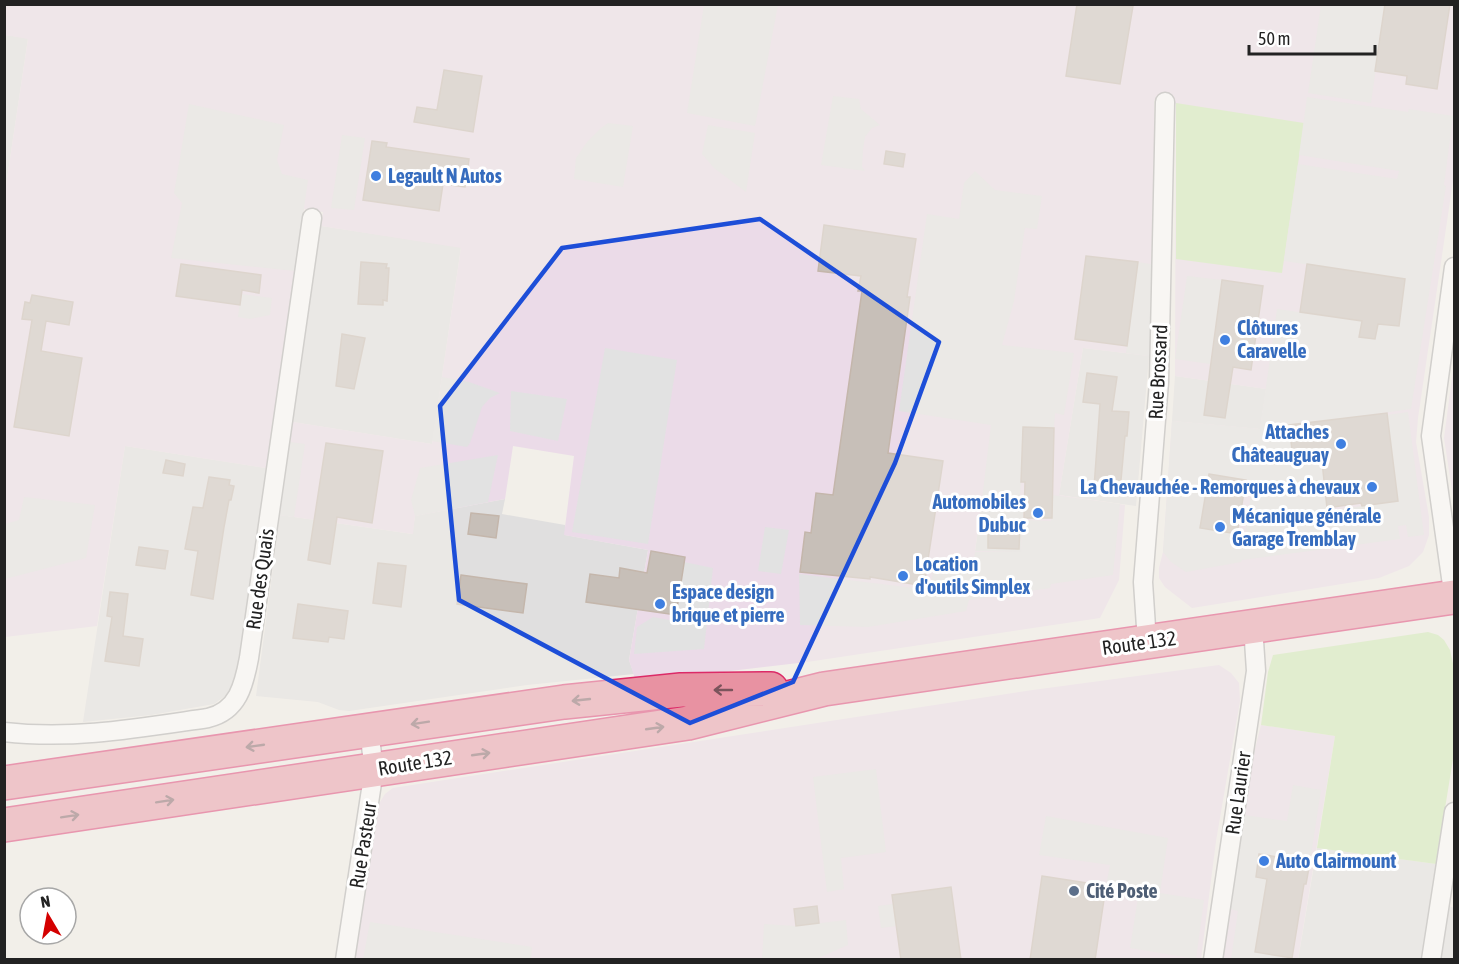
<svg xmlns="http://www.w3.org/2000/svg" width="1459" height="964" viewBox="0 0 1459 964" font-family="'Asap Condensed',sans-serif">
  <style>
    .residential { fill: #e0dfdf }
    .industrial { fill: #ebdbe8; fill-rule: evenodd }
    .grass { fill: #cdebb0 }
    .parking { fill: #e2e2e2; fill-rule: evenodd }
    .building { fill: #c7bfb8; stroke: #c4b6ab; stroke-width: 1.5 }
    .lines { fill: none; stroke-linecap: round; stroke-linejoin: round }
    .street-casing { stroke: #a9a9a9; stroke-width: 21 }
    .highway-casing { stroke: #dc2a67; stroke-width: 36 }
    .street { stroke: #fff; stroke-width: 18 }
    .highway { stroke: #e892a2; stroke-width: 33 }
    .oneway { stroke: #7b545c }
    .marked { fill: none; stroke: #1d4ed8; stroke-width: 4.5; stroke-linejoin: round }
    .shop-dot { fill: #3f7fe0; stroke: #fff; stroke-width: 2 }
    .service-dot { fill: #5c6f8a; stroke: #fff; stroke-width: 2 }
    .labels { text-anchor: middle; stroke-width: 6; stroke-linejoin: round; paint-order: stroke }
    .shop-label { font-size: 20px; font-weight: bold; fill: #366cbe; stroke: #fff; text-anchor: start }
    .street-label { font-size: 20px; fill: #222; stroke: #fff }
    .service-label { font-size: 20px; font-weight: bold; fill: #4e5e75; stroke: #fff; text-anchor: start }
  </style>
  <rect width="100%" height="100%" fill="#f2efe9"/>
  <!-- residential -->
  <path class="residential" d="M 5,35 L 28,38 L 5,192 Z
    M 321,226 L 461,247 L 432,444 L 293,422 Z
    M 1083,348 L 1149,356 L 1136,506 L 1059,495 Z
    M 1175,376 L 1266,389 L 1260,429 L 1172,421 Z
    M 125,446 L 266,468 L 243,636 L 238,670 L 232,686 L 225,696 L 214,704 L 151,715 L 83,722 Z
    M 505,499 L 502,514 L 565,525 L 565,535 L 648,550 L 629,660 L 634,674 L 527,685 L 349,711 L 339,710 L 318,702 L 256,696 L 280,515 L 412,534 L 415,516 Z
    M 982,499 L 1024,502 L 1021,553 L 975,552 Z
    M 1317,848 L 1436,864 L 1421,959 L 1298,960 Z
    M 1449,906 L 1454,908 L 1454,959 L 1441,960 Z"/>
  <!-- industrial -->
  <path class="industrial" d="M 4,5 L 1454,5 L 1454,174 L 1418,418 L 1416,442 L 1429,517 L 1429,535 L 1423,552 L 1409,566 L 1379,578 L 1192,608 L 1165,587 L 1159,578 L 1159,568 L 1163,552 L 1172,421 L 1260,429 L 1266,389 L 1175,376 L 1176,104 L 1154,100 L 1156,265 L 1149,356 L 1083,348 L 1059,495 L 1125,505 L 1119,580 L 1100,618 L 807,662 L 636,682 L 629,660 L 648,550 L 564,535 L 574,456 L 513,446 L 505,499 L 415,516 L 413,534 L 280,515 L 293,422 L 432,444 L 461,248 L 321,226 L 323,212 L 304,209 L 266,468 L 125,446 L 97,626 L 5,637 L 5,192 L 28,39 L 5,35 ZM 982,499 L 1024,503 L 1021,552 L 975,551 Z
    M 1454,363 L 1454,503 L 1444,438 Z
    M 1219,665 L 1231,673 L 1239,683 L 1240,701 L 1216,841 L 1201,959 L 354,960 L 377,807 L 385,794 L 393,788 L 1033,690 Z
    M 1261,725 L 1335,736 L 1298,959 L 1222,960 L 1255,749 Z"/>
  <!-- grass -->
  <path class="grass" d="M 1176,103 L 1304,123 L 1282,273 L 1176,259 Z
    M 1428,632 L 1438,635 L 1444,640 L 1450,650 L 1454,668 L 1454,753 L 1436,864 L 1317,848 L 1335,736 L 1261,725 L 1268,672 L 1273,655 Z"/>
  <!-- parking -->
  <path class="parking" d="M 704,5 L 778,5 L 755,126 L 687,113 Z
    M 1321,5 L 1385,5 L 1371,103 L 1308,93 Z
    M 833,96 L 859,99 L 861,109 L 880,125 L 872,128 L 865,137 L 863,150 L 862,167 L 865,171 L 821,165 Z
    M 1307,97 L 1408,112 L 1409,109 L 1453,116 L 1444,185 L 1446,186 L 1411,409 L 1289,426 L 1294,465 L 1322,462 L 1328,511 L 1398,501 L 1387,415 L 1408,412 L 1424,535 L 1408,537 L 1406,525 L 1398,526 L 1400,539 L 1242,560 L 1241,562 L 1186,572 L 1171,562 L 1163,552 L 1172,421 L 1260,429 L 1277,309 L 1362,321 L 1359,337 L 1375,339 L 1378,324 L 1399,326 L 1404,279 L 1284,261 L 1298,164 L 1397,179 L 1399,171 L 1299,155 ZM 1209,474 L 1253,481 L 1245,536 L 1200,527 Z
    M 189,104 L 284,125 L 277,160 L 282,174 L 308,180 L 295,271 L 171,258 L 182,203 L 174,193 Z
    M 608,123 L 633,126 L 623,187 L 574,179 L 576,158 L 587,142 L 601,128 Z
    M 708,125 L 755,133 L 746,192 L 714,168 L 702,154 Z
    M 342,135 L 365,138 L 354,210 L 331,208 Z
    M 975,171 L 995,190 L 1042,196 L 1037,229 L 1025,228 L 1014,301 L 1002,345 L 1074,353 L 1064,415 L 1055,413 L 1054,428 L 1023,427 L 1020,502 L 982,499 L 991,425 L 899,411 L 927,214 L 959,219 L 964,183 Z
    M 1138,262 L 1156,265 L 1149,356 L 1126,353 Z
    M 1187,276 L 1222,280 L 1210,364 L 1175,359 Z
    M 241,294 L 272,298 L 270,315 L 250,319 L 238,317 Z
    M 605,348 L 677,360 L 648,544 L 572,532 Z
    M 442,377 L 469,382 L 500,393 L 490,398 L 482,407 L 470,443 L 467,447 L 432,441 Z
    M 511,391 L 567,399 L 558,441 L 510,431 Z
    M 290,442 L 305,444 L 294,517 L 280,515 Z
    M 498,455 L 488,502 L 415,516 L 411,500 L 420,468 Z
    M 1052,495 L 1120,504 L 1113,575 L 1051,584 L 1050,588 L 969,600 L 966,611 L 868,627 L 800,625 L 799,574 L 930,590 L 934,565 L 972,570 L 975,552 L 1021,552 L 1023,520 L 1051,521 Z
    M 24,497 L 95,505 L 86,558 L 5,579 L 5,524 L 19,520 Z
    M 765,527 L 789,530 L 781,574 L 758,571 Z
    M 684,562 L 713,568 L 704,649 L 634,654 L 637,627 L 653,617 L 675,621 Z
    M 876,769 L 886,852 L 841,858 L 844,889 L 827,892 L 813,777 Z
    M 1293,785 L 1321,790 L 1310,862 L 1260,854 L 1256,877 L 1267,879 L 1255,952 L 1292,959 L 1231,959 L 1238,911 L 1230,909 L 1244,815 L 1287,821 Z
    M 1046,816 L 1168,838 L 1160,893 L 1204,900 L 1196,959 L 1130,948 L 1139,891 L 1106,886 L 1110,865 L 1039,855 Z
    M 893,904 L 896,926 L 881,928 L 878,906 Z
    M 846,920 L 848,945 L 816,959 L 762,959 L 764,924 L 796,926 Z
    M 370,922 L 532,947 L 531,959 L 363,959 Z"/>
  <!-- building -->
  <path class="building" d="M 1077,4 L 1133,6 L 1120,84 L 1066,76 Z
    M 1385,4 L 1450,4 L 1437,89 L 1406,84 L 1407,76 L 1375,71 Z
    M 444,70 L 482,76 L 473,132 L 414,122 L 417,107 L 437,110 Z
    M 372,141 L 387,143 L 386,147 L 469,159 L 465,187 L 443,184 L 439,211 L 363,200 Z
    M 886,151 L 905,154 L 903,167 L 884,164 Z
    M 824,225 L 916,239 L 907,297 L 910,297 L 888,453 L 943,461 L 924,586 L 870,577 L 870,579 L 800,572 L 805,532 L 811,533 L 816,493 L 833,495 L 862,291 L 858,291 L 861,276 L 818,271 Z
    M 1086,256 L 1138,262 L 1127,346 L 1075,339 Z
    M 361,262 L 387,264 L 386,268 L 389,268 L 387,301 L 383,300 L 383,305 L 358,304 Z
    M 181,264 L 261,275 L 259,293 L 242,290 L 240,305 L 176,296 Z
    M 1307,264 L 1405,279 L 1399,326 L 1378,324 L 1375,339 L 1359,337 L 1362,321 L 1300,312 Z
    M 1222,280 L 1263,286 L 1251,370 L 1233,367 L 1225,418 L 1204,415 Z
    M 32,295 L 73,302 L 69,325 L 46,321 L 41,351 L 82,358 L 69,436 L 14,427 L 32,320 L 22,319 L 25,302 L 30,303 Z
    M 342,334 L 365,338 L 354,389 L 336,386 Z
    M 1087,373 L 1117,377 L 1112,411 L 1129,412 L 1127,436 L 1125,436 L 1120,491 L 1094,488 L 1100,404 L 1083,402 Z
    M 1387,413 L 1398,501 L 1362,506 L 1361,503 L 1327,508 L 1322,462 L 1294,466 L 1289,425 Z
    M 1023,427 L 1054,428 L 1052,518 L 1024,518 L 1025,482 L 1021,482 Z
    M 326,443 L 383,451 L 372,523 L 337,517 L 330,564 L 308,560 Z
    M 166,460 L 185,464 L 183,476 L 163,473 Z
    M 1209,474 L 1246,480 L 1237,534 L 1200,528 Z
    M 209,477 L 230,480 L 229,485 L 234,486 L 231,500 L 229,500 L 224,527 L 213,599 L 191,595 L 198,551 L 185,549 L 193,507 L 203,508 Z
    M 471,513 L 499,516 L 496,538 L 468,534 Z
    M 988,522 L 1020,523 L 1019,549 L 988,548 Z
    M 139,547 L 168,551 L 165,569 L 136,565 Z
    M 651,551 L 685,557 L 676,615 L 586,602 L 590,574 L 619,578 L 620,568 L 647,573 Z
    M 378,563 L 406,566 L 401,607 L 373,603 Z
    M 461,575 L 527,584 L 523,613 L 457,604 Z
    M 110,592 L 128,594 L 123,636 L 143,639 L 139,666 L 105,661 L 112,617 L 107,616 Z
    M 298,604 L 348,611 L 344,639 L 329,637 L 328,642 L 293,638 Z
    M 1259,854 L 1310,862 L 1306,884 L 1304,884 L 1292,958 L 1255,952 L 1267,879 L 1256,877 Z
    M 1042,876 L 1106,886 L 1095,960 L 1030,960 Z
    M 951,887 L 961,960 L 901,960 L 892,895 Z
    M 817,906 L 819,923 L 796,926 L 794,909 Z"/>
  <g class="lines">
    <!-- street casing -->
    <g class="street-casing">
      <path id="street" d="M 1454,267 L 1431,436 L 1454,599
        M 1147,642 L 1143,582 L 1159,382 L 1165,102
        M 4,732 C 74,740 139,728 208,718 C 238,711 244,685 249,658 L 312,218
        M 345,960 L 374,770 L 369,730
        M 1213,960 L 1256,671 L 1253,626
        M 1431,960 L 1454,812"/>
    </g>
    <!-- highway casing -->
    <g class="highway-casing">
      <path id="highway" d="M 4,783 L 564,702 L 681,690 L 771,689
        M 4,825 L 688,723 L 824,689 L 1454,597"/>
    </g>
    <!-- street -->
    <use href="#street" class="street"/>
    <!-- highway -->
    <use href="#highway" class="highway"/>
  </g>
  <!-- one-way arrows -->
  <defs><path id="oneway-shaft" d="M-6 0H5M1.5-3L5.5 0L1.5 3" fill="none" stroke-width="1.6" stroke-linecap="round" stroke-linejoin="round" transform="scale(1.5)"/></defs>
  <g class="oneway">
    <use href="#oneway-shaft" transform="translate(723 690) rotate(180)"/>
    <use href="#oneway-shaft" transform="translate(581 700) rotate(174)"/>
    <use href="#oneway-shaft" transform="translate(420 723) rotate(171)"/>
    <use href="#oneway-shaft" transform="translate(655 728) rotate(-8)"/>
    <use href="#oneway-shaft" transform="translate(255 746) rotate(172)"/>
    <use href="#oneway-shaft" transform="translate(481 754) rotate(-8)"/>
    <use href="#oneway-shaft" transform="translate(165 801) rotate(-9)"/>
    <use href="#oneway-shaft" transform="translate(70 816) rotate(-9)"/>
  </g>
  <!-- marked area -->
  <path d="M0 0H1459V964H0ZM 760,219 L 939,342 L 895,463 L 793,682 L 690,723 L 459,600 L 440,406 L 562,248 Z" fill="#f2efe9" fill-opacity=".55" fill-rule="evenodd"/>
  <path class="marked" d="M 760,219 L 939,342 L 895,463 L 793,682 L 690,723 L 459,600 L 440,406 L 562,248 Z"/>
  <!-- markers -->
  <g class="shop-dot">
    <circle cx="376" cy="176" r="6"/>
    <circle cx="1225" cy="340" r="6"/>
    <circle cx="1341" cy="444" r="6"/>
    <circle cx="1372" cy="487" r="6"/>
    <circle cx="1038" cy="513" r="6"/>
    <circle cx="1220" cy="527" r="6"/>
    <circle cx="903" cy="576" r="6"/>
    <circle cx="660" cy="604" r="6"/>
    <circle cx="1264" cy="861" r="6"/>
  </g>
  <circle class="service-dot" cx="1074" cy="891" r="6"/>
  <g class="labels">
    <!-- shop labels -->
    <g class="shop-label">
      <text x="388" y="183">Legault N Autos</text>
      <text x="1237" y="335">Clôtures<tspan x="1237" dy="23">Caravelle</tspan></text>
      <text x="1329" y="439" text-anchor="end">Attaches<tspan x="1329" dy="23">Châteauguay</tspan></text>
      <text x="1360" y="494" text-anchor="end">La Chevauchée - Remorques à chevaux</text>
      <text x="1026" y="509" text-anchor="end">Automobiles<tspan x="1026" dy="23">Dubuc</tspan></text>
      <text x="1232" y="523">Mécanique générale<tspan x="1232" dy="23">Garage Tremblay</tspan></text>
      <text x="915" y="571">Location<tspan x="915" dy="23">d'outils Simplex</tspan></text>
      <text x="672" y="599">Espace design<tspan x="672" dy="23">brique et pierre</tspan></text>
      <text x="1276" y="868">Auto Clairmount</text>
    </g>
    <!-- street labels -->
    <g class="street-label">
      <text transform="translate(1158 372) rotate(-87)" y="7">Rue Brossard</text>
      <text transform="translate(260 579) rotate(-82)" y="7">Rue des Quais</text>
      <text transform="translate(1139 643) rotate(-8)" y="7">Route 132</text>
      <text transform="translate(415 763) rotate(-9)" y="7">Route 132</text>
      <text transform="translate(1238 793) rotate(-82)" y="7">Rue Laurier</text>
      <text transform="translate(363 845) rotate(-81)" y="7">Rue Pasteur</text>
    </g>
    <!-- service labels -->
    <g class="service-label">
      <text x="1086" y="898">Cité Poste</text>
    </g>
  </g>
  <!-- border -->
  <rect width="1459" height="964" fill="none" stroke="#222222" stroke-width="12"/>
  <!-- north arrow -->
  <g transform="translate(48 916) rotate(350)"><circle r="28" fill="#ffffff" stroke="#a7a7a7" stroke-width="1.5"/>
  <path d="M0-4.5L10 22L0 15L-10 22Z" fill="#d40000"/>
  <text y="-9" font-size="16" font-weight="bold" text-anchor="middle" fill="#222222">N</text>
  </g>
  <!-- scale -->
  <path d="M1249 45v9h126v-9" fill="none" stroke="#222222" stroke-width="3"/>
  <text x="1258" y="45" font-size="18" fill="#222222" stroke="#ffffff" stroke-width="4.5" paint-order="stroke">50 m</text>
</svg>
